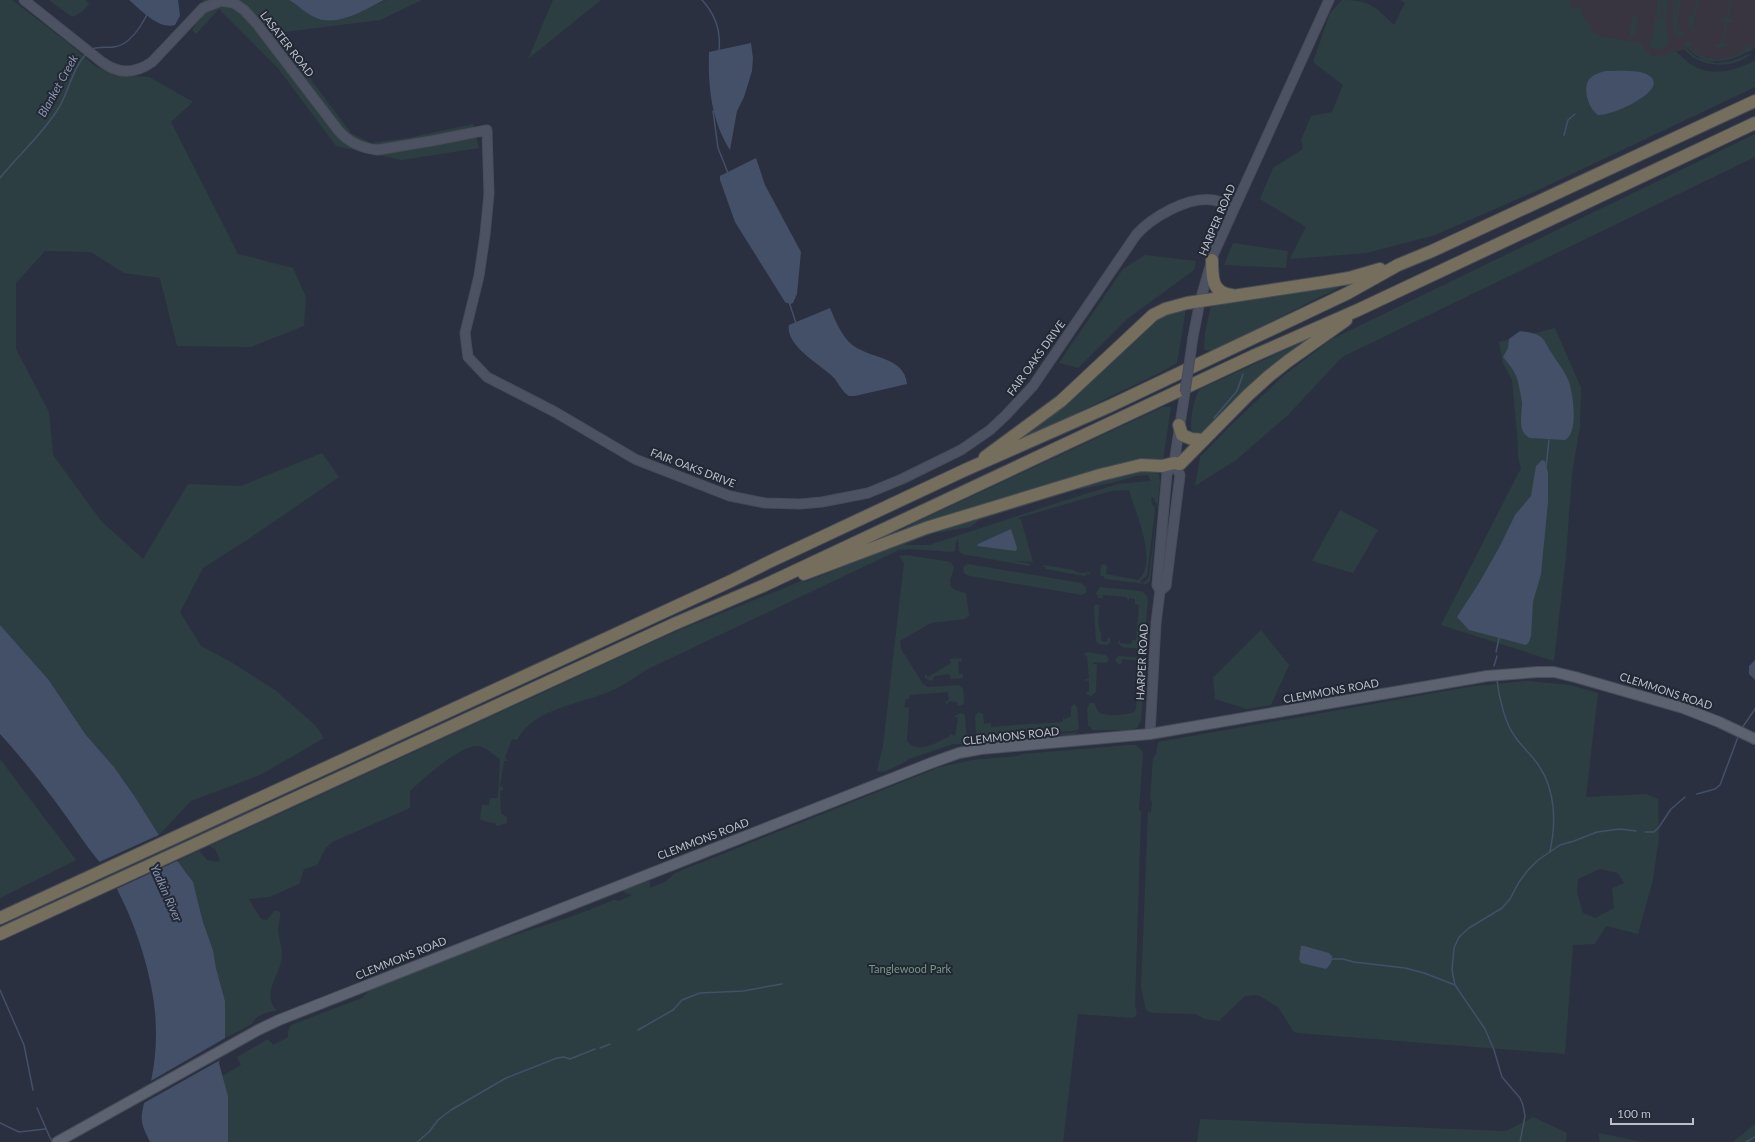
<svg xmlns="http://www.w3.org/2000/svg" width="1755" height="1142" viewBox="0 0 1755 1142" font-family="Lato,sans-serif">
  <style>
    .medical { fill: #383541 }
    .green { fill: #2d3e42; fill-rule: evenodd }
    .water { fill: #444f68 }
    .pier { fill: #2a3040 }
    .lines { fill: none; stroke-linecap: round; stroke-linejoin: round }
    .stream { stroke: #444f68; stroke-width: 1.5 }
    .secondary-casing { stroke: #484c59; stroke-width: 11 }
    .primary-casing { stroke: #484c59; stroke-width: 12 }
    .highway-casing { stroke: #464b57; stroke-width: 14 }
    .secondary { stroke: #4d5262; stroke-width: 9 }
    .primary { stroke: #5c626f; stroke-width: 10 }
    .highway { stroke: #756e5c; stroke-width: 12 }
    .secondary-bridge-casing { stroke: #484c59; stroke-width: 11; stroke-linecap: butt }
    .secondary-bridge { stroke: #4d5262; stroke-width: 9 }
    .labels { text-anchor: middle; stroke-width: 4; stroke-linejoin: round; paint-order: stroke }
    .street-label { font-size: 11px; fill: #bbbfca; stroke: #232835 }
    .park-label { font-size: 11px; fill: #759881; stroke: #232835 }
    .water-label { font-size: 12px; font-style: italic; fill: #8692ad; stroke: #232835 }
  </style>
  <rect width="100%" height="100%" fill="#2a3040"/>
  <!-- medical -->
  <path class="medical" d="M 1570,0 L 1755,0 L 1755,48 L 1734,58 L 1722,61 L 1698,56 L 1689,49 L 1672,52 L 1660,58 L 1591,37 L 1569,9 Z"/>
  <!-- green -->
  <path class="green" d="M 0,0 L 12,0 L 67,42 L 96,67 L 116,75 L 149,77 L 193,102 L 171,122 L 238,254 L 293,268 L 306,297 L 304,326 L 251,347 L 177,346 L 160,278 L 124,273 L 91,252 L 45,251 L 16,283 L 16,349 L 49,412 L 53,455 L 101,521 L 143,559 L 188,484 L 241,486 L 322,453 L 339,477 L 247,540 L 203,568 L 180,612 L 201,646 L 231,662 L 275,690 L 315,725 L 324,738 L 260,775 L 191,801 L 159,835 L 135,797 L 114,767 L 86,735 L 48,679 L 0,626 Z
    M 49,0 L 85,0 L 89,4 L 82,12 L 72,17 Z
    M 203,0 L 289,0 L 315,18 L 345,18 L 386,0 L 422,0 L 380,20 L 276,33 L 351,133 L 371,143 L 407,138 L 473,124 L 479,148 L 402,160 L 336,146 L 278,68 L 219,9 L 196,34 L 192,30 L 204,12 Z
    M 553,0 L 601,0 L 528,59 Z
    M 1342,0 C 1369,0 1375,6 1394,25 L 1405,3 L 1400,0 L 1570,0 L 1570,5 L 1572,6 L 1571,8 L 1577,9 L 1578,7 L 1582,7 L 1581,13 L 1592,28 L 1590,30 L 1593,33 L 1595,32 L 1599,36 L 1642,43 C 1644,52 1652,59 1662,56 C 1667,54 1670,51 1675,51 C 1681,55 1685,61 1692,65 C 1713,78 1735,70 1755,61 L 1755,87 L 1534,192 L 1435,235 L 1367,253 L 1290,259 L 1306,227 L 1260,199 L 1273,168 L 1303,149 L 1301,140 L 1311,116 L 1332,112 L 1343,85 L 1313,62 L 1330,13 Z
    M 1658,0 L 1661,0 L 1661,15 L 1658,18 L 1656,17 Z
    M 1662,0 L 1668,0 L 1665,22 L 1669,42 C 1666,49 1658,52 1651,47 L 1648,41 L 1653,40 L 1655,19 L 1660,19 L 1663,13 Z
    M 1675,0 L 1677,0 L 1674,17 L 1678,38 C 1669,29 1673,12 1675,0 Z
    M 1678,0 L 1681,0 C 1678,11 1676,21 1680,32 L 1684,31 L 1685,34 L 1680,38 L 1675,19 Z
    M 1697,0 L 1699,0 L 1692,29 L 1696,30 L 1696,32 L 1692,31 L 1689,27 L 1689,16 L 1693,15 Z
    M 1730,0 L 1732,0 L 1728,18 L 1732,21 L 1731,23 L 1727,23 L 1723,43 L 1727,44 L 1727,46 L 1716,48 L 1717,44 L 1721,44 L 1725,23 L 1721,21 L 1722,18 L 1727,18 Z
    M 1632,16 L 1638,17 L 1636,33 L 1630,38 L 1626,38 L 1630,37 Z
    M 1689,41 L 1692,44 L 1689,47 C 1706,64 1727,60 1746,50 L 1745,46 L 1746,45 L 1750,47 L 1752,50 C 1726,63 1704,69 1684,44 Z
    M 1683,46 L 1696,57 L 1716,63 L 1732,61 L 1752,53 C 1736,70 1694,69 1683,46 Z
    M 1755,134 L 1755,157 L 1342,357 L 1288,415 L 1236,460 L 1195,486 L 1200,457 L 1229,427 L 1283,376 L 1332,339 Z
    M 1233,243 L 1288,251 L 1286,268 L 1224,265 Z
    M 1145,255 L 1196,261 L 1194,270 L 1127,319 L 1078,368 L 1059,363 L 1123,269 Z
    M 1340,284 L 1341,286 L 1338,288 L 1213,350 L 1204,350 L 1205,333 L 1211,305 Z
    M 1186,308 L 1177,363 L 1165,370 L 1025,438 L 1024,434 L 1159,316 Z
    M 1555,328 L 1581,388 L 1580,427 L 1572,473 L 1566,556 L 1554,661 L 1441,625 L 1521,468 L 1518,457 L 1518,444 L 1512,380 L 1503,363 L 1499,342 Z
    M 1301,343 L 1303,345 L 1202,434 L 1193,434 C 1188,427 1194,396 1200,389 Z
    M 1163,407 L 1171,407 L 1163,460 L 907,529 L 906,527 Z
    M 1154,470 L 1159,474 L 1160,482 L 1150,581 L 1146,584 L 1105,579 L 1103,576 L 1100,576 L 1101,565 L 1104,564 L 1107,566 L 1106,574 L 1138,580 C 1159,563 1135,511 1129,490 L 1111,491 L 1018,518 L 1021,520 L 1033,562 L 1015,561 L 1031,564 L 1029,566 L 962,554 L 959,551 L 958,539 L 956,542 L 955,551 L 950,552 L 911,549 L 899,550 L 648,669 C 636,676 625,685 613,690 C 583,704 534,707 517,740 L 512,739 L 505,758 L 508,761 L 504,761 L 500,786 L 503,787 L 503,790 L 500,791 L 501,813 L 507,817 L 507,823 L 497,826 L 495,823 L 487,822 L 480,819 L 482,805 L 489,805 L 490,798 L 498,798 L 500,759 C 494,755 484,745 476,746 C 458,747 424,778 410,791 L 410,808 L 332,842 L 325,849 L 317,865 L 304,869 L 299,884 L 269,897 L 249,899 L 261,919 L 267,920 L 275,910 L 280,912 C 281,918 278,924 278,930 C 279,939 282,947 282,955 C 281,976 260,992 277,1011 C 269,1011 255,1015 252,1024 L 225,1038 L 225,1001 L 216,968 L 213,950 L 203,922 L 194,886 L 187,873 L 177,861 L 199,851 L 207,860 L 217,862 L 220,860 L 215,849 L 210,846 L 670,634 L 804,580 L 806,582 L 913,538 L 1125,473 ZM 1148,475 L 1151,481 L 1118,484 L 1069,499 L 929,545 L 904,545 L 934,533 L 971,527 L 979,520 L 1076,490 L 1111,483 L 1136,476 ZM 1151,497 L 1154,498 L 1155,502 L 1158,504 L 1149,577 L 1147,580 L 1143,583 L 1140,581 L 1147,576 L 1155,510 L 1154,506 L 1152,505 Z
    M 1340,510 L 1378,530 L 1353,573 L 1312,561 Z
    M 907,555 L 951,562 L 954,568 L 950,580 L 951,587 L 955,590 L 966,593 L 969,615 L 965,619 L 931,623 L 900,641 L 901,649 L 923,684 L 928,687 L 959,685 L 963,689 L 964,701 L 963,705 L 957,706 L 957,702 L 949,701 L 947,705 L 945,702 L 949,700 L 948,692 L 910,695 L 909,699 L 906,699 L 904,707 L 909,708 L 907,741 C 915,752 930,746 940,741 C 944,738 948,739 951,734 L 955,736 L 958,718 L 955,717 L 954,716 L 960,713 L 964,714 L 965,717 L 967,740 L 962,744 L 953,744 L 909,759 L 908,758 L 907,761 L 886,771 L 879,772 L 877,770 L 883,746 L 904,563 L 899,556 Z
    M 968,564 L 1081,583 L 1085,586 L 1087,592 L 1082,595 L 970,576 L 965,574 L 963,570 L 964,566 Z
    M 1044,565 L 1073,570 L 1080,573 L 1090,572 L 1090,574 L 1087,574 L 1085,576 L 1046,569 L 1045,567 L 1043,567 Z
    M 1100,587 L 1140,591 C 1144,592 1148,596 1148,600 L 1144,646 L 1141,649 L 1122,647 L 1118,643 L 1120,639 L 1120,643 L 1131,644 L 1132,640 L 1136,640 L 1139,605 L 1135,604 L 1135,599 L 1129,598 L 1129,601 L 1126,597 L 1102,595 L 1103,598 L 1098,598 L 1096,593 Z
    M 1095,604 L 1101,606 L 1099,607 L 1098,621 L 1101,635 L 1101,641 L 1107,642 L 1108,638 L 1110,638 L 1110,642 L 1107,645 L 1099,644 L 1096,641 L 1094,608 Z
    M 1261,630 L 1289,665 L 1271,705 L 1247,709 L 1215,699 L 1213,678 Z
    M 1087,652 L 1106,655 L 1109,660 L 1106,663 L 1093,662 L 1093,664 L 1097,664 L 1096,692 L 1091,696 L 1086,694 L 1086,692 L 1089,692 L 1089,681 L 1084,680 L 1089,678 L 1087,656 L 1083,655 Z
    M 1119,656 L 1143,658 L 1146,664 L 1141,720 L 1137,728 L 1132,730 L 1093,730 L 1088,725 L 1087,708 L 1090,703 L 1094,703 C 1096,705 1096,709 1099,712 C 1104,717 1128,715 1134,712 L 1136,709 L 1140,661 L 1122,659 L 1121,664 L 1118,664 L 1115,660 Z
    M 961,658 L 962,661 L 958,662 L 959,674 L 963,674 L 963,678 L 951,679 L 949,674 L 934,676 L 933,680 L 931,681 L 925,678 L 925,674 L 928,677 L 951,663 L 950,659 Z
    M 1527,681 L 1570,685 L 1598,693 L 1586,797 L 1646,794 L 1658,799 L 1659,837 L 1653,880 L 1638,934 L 1606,926 L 1595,944 L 1573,945 L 1565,1054 L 1297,1033 L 1294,1032 L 1278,1007 L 1258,995 L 1245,996 L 1219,1021 L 1205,1019 L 1195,1014 L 1152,1013 L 1146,1010 L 1141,987 L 1148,812 L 1151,813 L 1152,802 L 1150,799 L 1153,758 L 1156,754 L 1158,742 L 1474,686 ZM 1600,869 L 1618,873 L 1624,883 L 1612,888 L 1614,908 L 1595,918 L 1583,913 L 1577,892 L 1578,879 Z
    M 1074,704 L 1077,707 L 1079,729 L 1074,731 L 1006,734 L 985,737 L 976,734 L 975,717 L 978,712 L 983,714 L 984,724 L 991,723 L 991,727 L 1030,724 L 1030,720 L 1031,724 L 1063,722 L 1063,717 L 1064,719 L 1071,717 L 1071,707 Z
    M 1077,731 L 1076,733 L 1072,735 L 994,738 L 1005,736 L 1073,733 Z
    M 1129,745 L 1136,745 L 1143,752 L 1139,810 L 1141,812 L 1135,1005 L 1137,1014 L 1133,1018 L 1078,1014 L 1063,1142 L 228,1142 L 228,1096 L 222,1076 L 241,1065 L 237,1057 L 268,1039 L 273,1045 L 288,1037 L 288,1031 L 291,1025 L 362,998 L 381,979 L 576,915 L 614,900 L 619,901 L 632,895 L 623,892 L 624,890 L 650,881 L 650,888 L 665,882 L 675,873 L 940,767 L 972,760 L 1018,756 L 1022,754 Z
    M 0,759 L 76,860 L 0,898 Z
    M 1533,1117 L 1567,1133 L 1566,1142 L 1197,1142 L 1200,1119 L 1506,1131 Z
    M 1755,1124 L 1755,1142 L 1733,1142 Z
    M 1598,1133 L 1643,1142 L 1646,1142 L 1600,1142 Z"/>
  <!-- water -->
  <path class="water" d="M 129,0 L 178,0 L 180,16 L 175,25 C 159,30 141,10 129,0 Z
    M 289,0 L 384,0 C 364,10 337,28 314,17 C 305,13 298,5 289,0 Z
    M 751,43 L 753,58 L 752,71 L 744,97 L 737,111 L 730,150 C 711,120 708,86 709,52 Z
    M 1605,71 C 1616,71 1639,69 1648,75 C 1673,89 1610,117 1598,115 C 1589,109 1583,91 1588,81 C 1591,75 1599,73 1605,71 Z
    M 756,158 L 765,185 L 801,252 L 797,294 L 793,303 L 790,304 L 785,302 L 735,222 L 720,180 L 720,176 Z
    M 830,308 C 835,320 841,334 850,343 C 869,360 904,355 907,384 L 855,396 L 849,396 C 841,391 838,381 831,375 C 819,364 785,345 789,325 Z
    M 1520,331 C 1527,332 1535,333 1541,337 C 1545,340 1548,348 1551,352 C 1557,362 1565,371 1569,382 C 1573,394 1579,433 1565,440 L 1530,438 C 1517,432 1522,415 1522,403 C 1521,395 1519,386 1517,378 C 1514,370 1508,363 1503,357 L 1508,348 L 1509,339 Z
    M 1542,460 L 1545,461 L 1548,473 L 1548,502 L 1541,574 L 1533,602 L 1531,636 L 1529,642 L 1526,645 L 1469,630 L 1457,617 L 1479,583 L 1500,546 L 1515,515 L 1531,496 L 1536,466 Z
    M 1011,529 L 1017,548 L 1016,551 L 977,546 L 978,544 Z
    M 0,625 L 48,679 L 86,735 L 114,767 L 135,797 L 162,840 L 193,882 L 203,922 L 213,950 L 216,968 L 225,1001 L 225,1038 L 219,1063 L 228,1096 L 228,1142 L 150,1142 C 147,1135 143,1129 142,1122 C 140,1109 148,1095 151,1081 C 156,1059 157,1035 155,1012 C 151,968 132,913 109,875 C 101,863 90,851 82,839 C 57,802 30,767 0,734 Z
    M 1755,660 L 1755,680 L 1749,674 L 1749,666 Z
    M 1301,946 L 1304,946 L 1329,953 L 1332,956 C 1333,961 1330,965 1326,969 L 1301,963 L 1299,959 Z"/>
  <!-- pier -->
  <path class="pier" d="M 161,834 L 179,860 L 114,890 L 107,876 L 97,863 Z
    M 227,1037 L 222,1059 L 142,1104 L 149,1082 Z"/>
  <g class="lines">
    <!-- stream -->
    <path class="stream" d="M 702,0 C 715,14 721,31 719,50
      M 92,49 C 100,46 106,48 114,47 C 130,45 141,26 148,13
      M 713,111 L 718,148 L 728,173
      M 1564,135 L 1568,120 L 1575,114
      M 0,178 C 19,154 42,135 58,109 C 69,92 72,69 86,54
      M 789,302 L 796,323
      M 1214,418 L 1237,391 L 1243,374
      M 1546,467 L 1549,440
      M 1496,652 L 1499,638
      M 1494,666 L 1497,656
      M 1497,680 C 1499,698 1505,724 1516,738 C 1523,748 1533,756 1539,766 C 1556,791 1556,824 1550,851
      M 1742,728 L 1755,709
      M 1697,794 L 1715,789 L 1720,785 L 1738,737
      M 1645,832 L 1654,832 L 1659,827 L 1671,809 L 1685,797
      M 1331,959 L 1343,959 L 1354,962 L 1405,968 L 1424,973 L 1455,985
      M 0,990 L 24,1045 L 33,1090
      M 638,1030 L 673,1010 L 682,1000 L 700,993 L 743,991 L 782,984
      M 600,1048 L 610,1044
      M 37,1108 L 52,1142
      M 0,1123 L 19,1132 L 45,1129
      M 417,1142 L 429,1132 L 438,1120 L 451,1110 L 506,1078 L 557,1058 L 564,1057 L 570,1059 L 595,1049
      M 1520,1142 L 1525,1116 L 1523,1105 L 1520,1098 L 1502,1077 L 1494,1050 L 1485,1029 L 1455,985 L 1452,970 L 1454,948 L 1459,937 L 1469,928 L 1502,908 L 1510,899 L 1519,882 L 1528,870 L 1538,860 L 1560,845 L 1574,841 L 1597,832 L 1620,829 L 1636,831
      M 1746,1142 L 1755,1137"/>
    <!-- secondary casing -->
    <g class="secondary-casing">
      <path id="secondary" d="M 24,0 L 102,62 C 118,74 135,74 152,62 L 203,8 L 221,1 L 234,3 L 244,10 L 257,24 L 338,130 C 348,142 361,148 377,150 L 431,141 L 487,130 L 489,194 L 485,235 L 479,276 L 465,333 L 468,357 L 487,377 L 555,412 L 635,459 L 730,496 L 765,503 L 800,504 L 822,502 L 868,493 L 902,479 L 961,450 L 990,430 L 1006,415 L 1033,386 L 1136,235 C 1152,217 1188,196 1213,200 C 1220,201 1227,205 1233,208
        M 1193,337 L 1200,301 L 1214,253 L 1329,0
        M 1160,591 L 1166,586 L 1180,475 L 1174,463
        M 1150,734 L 1156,623 L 1160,591 L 1157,585 L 1167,473 L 1174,463 L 1185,392"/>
    </g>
    <!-- primary casing -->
    <g class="primary-casing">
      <path id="primary" d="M 57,1142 L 258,1030 L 279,1020 L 931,763 L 959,753 L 981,749 L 1150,734 L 1487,676 L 1538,672 L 1554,672 L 1575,677 L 1683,708 L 1719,722 L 1755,739"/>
    </g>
    <!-- highway casing -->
    <g class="highway-casing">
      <path id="highway" d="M 1212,260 C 1212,278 1212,293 1232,295
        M 1179,425 L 1182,435 L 1192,439 L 1204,440
        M 985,457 L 1061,401 L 1153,315 L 1165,309 L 1187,303 L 1325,282 L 1349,278 L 1380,269
        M 804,574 L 926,528 L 1100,475 L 1141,465 L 1162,466 L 1174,463 L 1180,464 L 1248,395 L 1269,376 L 1288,361 L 1346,320
        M 0,918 L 731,581 L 771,561 L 965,470 L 1110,406 L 1348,293 L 1398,265 L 1432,251 L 1755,101
        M 0,934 L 674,624 L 765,585 L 1253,356 L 1358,310 L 1755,123"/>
    </g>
    <!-- secondary -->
    <use href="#secondary" class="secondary"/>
    <!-- primary -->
    <use href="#primary" class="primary"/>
    <!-- highway -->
    <use href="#highway" class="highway"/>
    <!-- secondary-bridge casing -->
    <g class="secondary-bridge-casing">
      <path id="secondary-bridge" d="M 1185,392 L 1193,337"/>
    </g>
    <!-- secondary-bridge -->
    <use href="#secondary-bridge" class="secondary-bridge"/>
  </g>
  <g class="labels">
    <!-- street labels -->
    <g class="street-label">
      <text transform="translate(287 44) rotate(52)" y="4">LASATER ROAD</text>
      <text transform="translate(1217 220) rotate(-67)" y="4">HARPER ROAD</text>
      <text transform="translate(1036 358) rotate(-54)" y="4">FAIR OAKS DRIVE</text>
      <text transform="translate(693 468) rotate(21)" y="4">FAIR OAKS DRIVE</text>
      <text transform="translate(1142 662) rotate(-87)" y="4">HARPER ROAD</text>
      <text transform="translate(1331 691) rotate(-10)" y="4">CLEMMONS ROAD</text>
      <text transform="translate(1666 691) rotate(18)" y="4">CLEMMONS ROAD</text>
      <text transform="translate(1011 736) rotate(-6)" y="4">CLEMMONS ROAD</text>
      <text transform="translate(703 839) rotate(-21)" y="4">CLEMMONS ROAD</text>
      <text transform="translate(401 958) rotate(-22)" y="4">CLEMMONS ROAD</text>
    </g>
    <!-- park labels -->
    <g class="park-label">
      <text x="910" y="973">Tanglewood Park</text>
    </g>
    <!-- water labels -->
    <g class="water-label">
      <text transform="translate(58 86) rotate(-61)" y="4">Blanket Creek</text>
      <text transform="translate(166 893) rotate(66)" y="4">Yadkin River</text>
    </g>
  </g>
  <!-- scale -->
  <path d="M1611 1118v6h82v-6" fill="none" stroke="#bbbfca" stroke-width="2"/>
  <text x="1617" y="1118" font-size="12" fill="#bbbfca" stroke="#232835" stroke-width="3" paint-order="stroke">100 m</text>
</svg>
